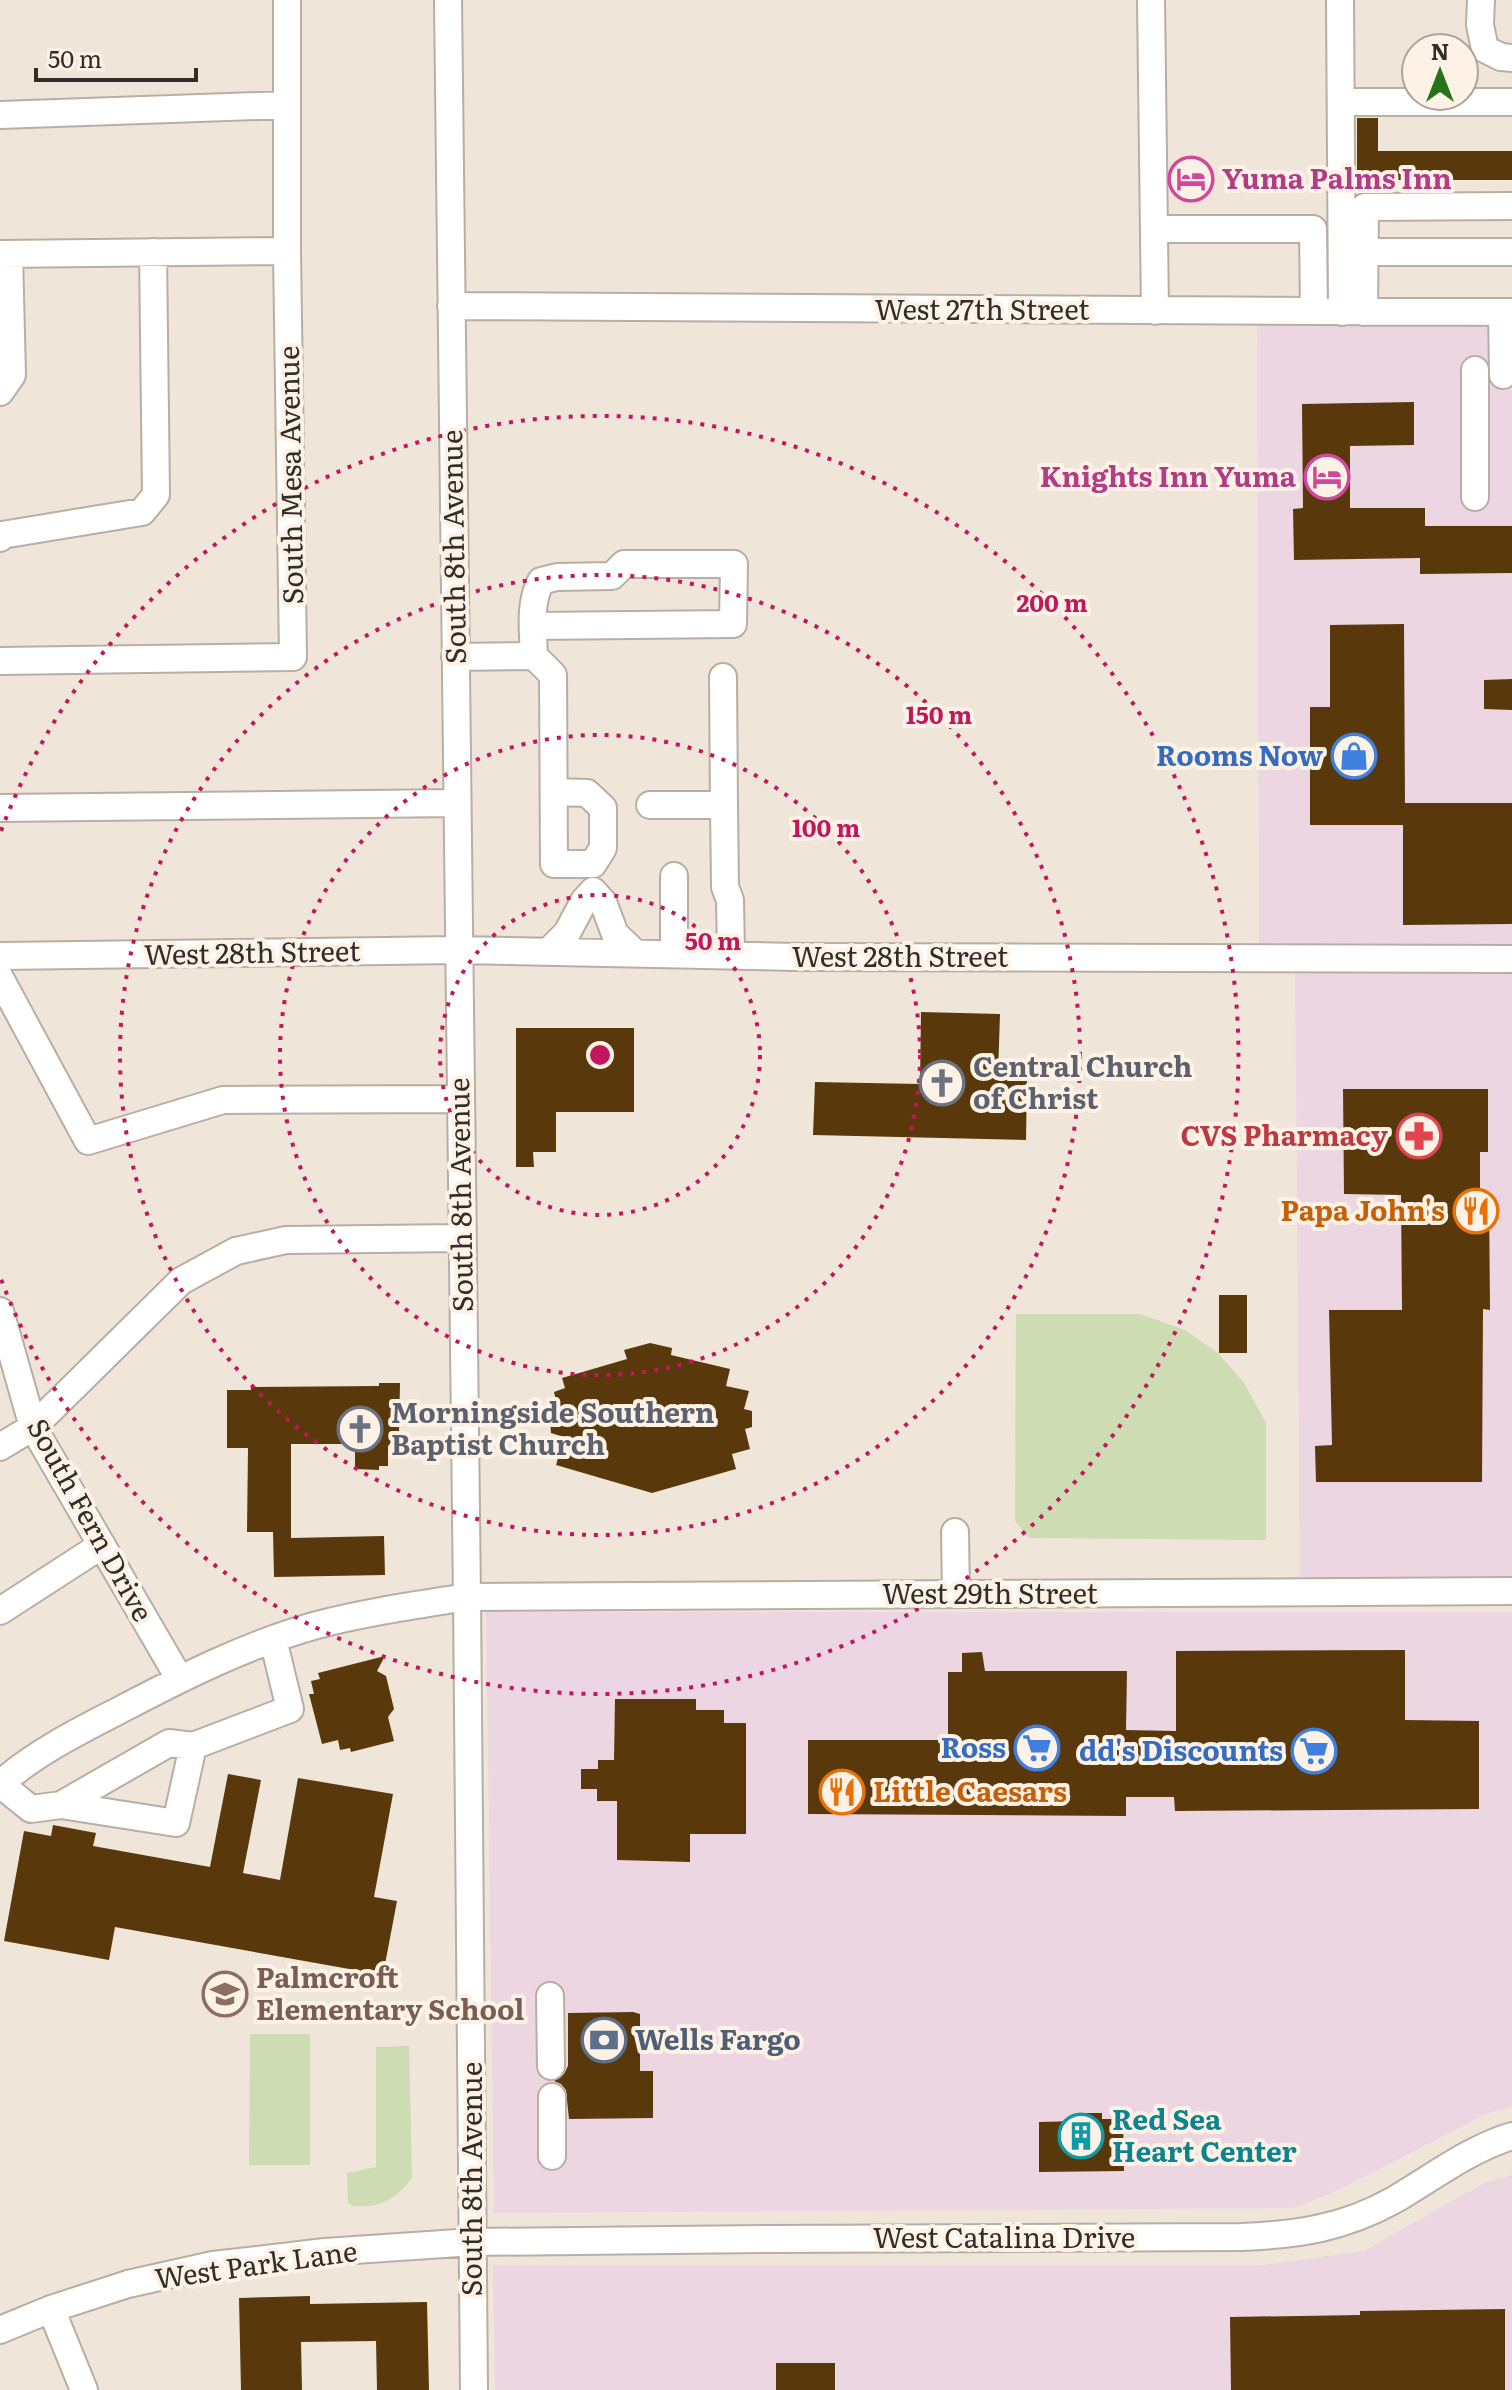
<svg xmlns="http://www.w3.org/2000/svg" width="1512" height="2390" viewBox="0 0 1512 2390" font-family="Literata,serif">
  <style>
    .commercial { fill: #ecd6e2 }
    .green { fill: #cedcb4 }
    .building { fill: #59380c }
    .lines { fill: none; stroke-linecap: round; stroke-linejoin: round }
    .minor-casing { stroke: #b9aea3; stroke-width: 30 }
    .minor { stroke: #fff; stroke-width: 26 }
    .ring { fill: none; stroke: #c2185b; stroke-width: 4; stroke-dasharray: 4 8 }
    .labels { text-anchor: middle; stroke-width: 8; stroke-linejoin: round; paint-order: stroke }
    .hotel-label { font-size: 28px; font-weight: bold; fill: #b23c85; stroke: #fef2e6; text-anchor: start }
    .street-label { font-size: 28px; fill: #322d29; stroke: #fef2e6 }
    .shop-label { font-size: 28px; font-weight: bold; fill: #366cbe; stroke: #fef2e6; text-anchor: end }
    .worship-label { font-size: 28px; font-weight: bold; fill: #5b616d; stroke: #fef2e6; text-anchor: start }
    .health-label { font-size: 28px; font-weight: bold; fill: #be3a42; stroke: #fef2e6; text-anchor: end }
    .food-label { font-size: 28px; font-weight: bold; fill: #c56008; stroke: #fef2e6; text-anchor: end }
    .education-label { font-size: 28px; font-weight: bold; fill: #785e54; stroke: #fef2e6; text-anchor: start }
    .service-label { font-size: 28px; font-weight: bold; fill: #4e5e75; stroke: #fef2e6; text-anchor: start }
    .culture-label { font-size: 28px; font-weight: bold; fill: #0d838f; stroke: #fef2e6; text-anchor: start }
    .centre { fill: #c2185b; stroke: #fef2e6; stroke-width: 4 }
    .ring-label { font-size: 24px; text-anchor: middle; font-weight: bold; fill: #c2185b; stroke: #fef2e6; stroke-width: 8; stroke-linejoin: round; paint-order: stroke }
  </style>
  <rect width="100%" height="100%" fill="#f0e5d9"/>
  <!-- commercial -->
  <path class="commercial" d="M 1257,311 L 1512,311 L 1512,1592 L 1300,1592 L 1295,959 L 1259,959 Z
    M 486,1612 L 1512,1612 L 1512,2106 L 1486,2114 L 1339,2190 L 1294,2208 L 494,2213 Z
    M 1512,2175 L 1512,2390 L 495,2390 L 493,2265 L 1263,2265 L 1364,2251 L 1484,2183 Z"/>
  <!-- green -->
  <path class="green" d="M 1016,1314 L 1140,1314 L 1185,1330 L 1218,1353 L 1244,1383 L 1266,1423 L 1266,1540 L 1029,1538 L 1015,1521 Z
    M 250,2034 L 310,2034 L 310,2165 L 249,2165 Z
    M 409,2046 L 412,2178 C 395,2200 380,2208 352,2206 L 348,2203 L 347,2173 L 376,2167 L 376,2047 Z"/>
  <!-- building -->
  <path class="building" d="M 1357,118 L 1378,118 L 1378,151 L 1512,151 L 1512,180 L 1357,180 Z
    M 1414,402 L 1414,445 L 1350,446 L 1350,508 L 1425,508 L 1425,526 L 1512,526 L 1512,573 L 1420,574 L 1420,558 L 1294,560 L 1293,509 L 1303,508 L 1302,404 Z
    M 1404,624 L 1405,803 L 1512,803 L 1512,924 L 1403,925 L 1403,825 L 1310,825 L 1310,707 L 1330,707 L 1330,625 Z
    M 1512,679 L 1512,710 L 1484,709 L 1484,680 Z
    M 921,1012 L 1000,1014 L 998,1075 L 1027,1076 L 1026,1140 L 813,1135 L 815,1082 L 920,1084 Z
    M 516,1028 L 634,1028 L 634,1112 L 556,1112 L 556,1152 L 533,1152 L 534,1167 L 516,1167 Z
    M 1343,1089 L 1488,1089 L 1488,1152 L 1480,1152 L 1480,1192 L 1489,1192 L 1490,1310 L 1483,1309 L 1482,1482 L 1316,1482 L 1315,1446 L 1332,1445 L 1329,1310 L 1402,1310 L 1401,1195 L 1344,1194 Z
    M 1219,1295 L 1247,1295 L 1247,1353 L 1219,1353 Z
    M 650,1343 L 672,1348 L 671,1355 L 730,1369 L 726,1386 L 749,1391 L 744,1409 L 752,1411 L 752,1427 L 745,1429 L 750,1449 L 732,1454 L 736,1469 L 652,1493 L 556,1465 L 564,1437 L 551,1433 L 550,1419 L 558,1409 L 554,1392 L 565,1388 L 562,1378 L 627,1359 L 624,1350 Z
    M 379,1383 L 400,1383 L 399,1433 L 388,1446 L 388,1466 L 379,1466 L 379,1470 L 355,1469 L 355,1444 L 291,1444 L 291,1538 L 384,1536 L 385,1575 L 274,1577 L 273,1532 L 247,1532 L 248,1448 L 227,1448 L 227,1390 L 251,1390 L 251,1387 L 379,1386 Z
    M 1405,1650 L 1405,1720 L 1479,1721 L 1479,1809 L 1175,1811 L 1174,1797 L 1126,1797 L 1126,1816 L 808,1814 L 808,1740 L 948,1740 L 948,1672 L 962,1672 L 962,1653 L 982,1652 L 985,1671 L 1127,1671 L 1126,1730 L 1176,1731 L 1176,1651 Z
    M 385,1656 L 377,1671 L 386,1676 L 394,1709 L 388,1717 L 394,1741 L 351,1752 L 350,1748 L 340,1750 L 338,1740 L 322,1744 L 309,1694 L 314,1694 L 311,1681 L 320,1679 L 318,1673 Z
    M 615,1699 L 696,1699 L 696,1710 L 724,1710 L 724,1723 L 746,1723 L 746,1834 L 690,1834 L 690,1862 L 617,1860 L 617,1801 L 597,1801 L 597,1789 L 581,1789 L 581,1769 L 598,1769 L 598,1760 L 614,1760 Z
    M 228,1774 L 261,1780 L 243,1873 L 280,1880 L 298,1778 L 393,1794 L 374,1897 L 397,1901 L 383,1975 L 115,1927 L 109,1960 L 4,1941 L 24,1831 L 51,1836 L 53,1825 L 96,1833 L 93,1846 L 210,1867 Z
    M 633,2012 L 640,2014 L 640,2071 L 653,2071 L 653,2118 L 569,2119 L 566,2090 L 561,2084 L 554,2081 L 564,2074 L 568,2066 L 568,2013 Z
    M 1078,2113 L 1102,2113 L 1102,2119 L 1123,2119 L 1124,2171 L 1039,2172 L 1039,2122 L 1078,2121 Z
    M 310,2296 L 310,2304 L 427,2302 L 429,2390 L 377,2390 L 376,2341 L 301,2342 L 302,2390 L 241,2390 L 239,2298 Z
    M 1505,2309 L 1505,2390 L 1231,2390 L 1230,2317 L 1360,2315 L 1360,2311 Z
    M 776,2363 L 835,2363 L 835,2390 L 776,2390 Z"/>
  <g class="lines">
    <!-- minor casing -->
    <g class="minor-casing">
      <path id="minor" d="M 448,0 L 467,1597 L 474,2390
        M 1151,0 L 1155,311
        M 1340,0 L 1342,312
        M 1481,0 L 1480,25 L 1485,49 L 1501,57 L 1512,58
        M 1342,102 L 1512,102
        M 0,115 L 287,105
        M 1154,229 L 1313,229 L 1314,311
        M 1365,252 L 1512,252
        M 0,254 L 287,251
        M 451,306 L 1512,312
        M 1364,312 L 1365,207 L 1512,206
        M 1502,312 L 1503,375
        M 1475,370 L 1475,497
        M 0,392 L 12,375 L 9,254
        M 0,538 L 2,535 L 142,512 L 156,495 L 153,252
        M 534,656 L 553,675 L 554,864 L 593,864 L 603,848 L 603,808 L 587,793 L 554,792
        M 455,657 L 534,656 C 533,630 529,604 541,581 L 557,577 L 612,576 L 624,564 L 734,564 L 733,624 L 533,626
        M 0,661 L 293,657 L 287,251 L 287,0
        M 650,805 L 724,805 L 723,677
        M 724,805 L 725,887 L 730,900 L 731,954
        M 0,808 L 457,803
        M 674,876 L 674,953
        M 548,952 L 567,933 L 584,901 L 593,891 L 603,902 L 615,934 L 635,953
        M 0,956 L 458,950 L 797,957 L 1512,959
        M 0,978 L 88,1141 L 223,1100 L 460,1099
        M 0,1311 L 33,1427 L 179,1678
        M 0,1447 L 33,1427 L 181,1281 L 236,1251 L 286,1240 L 462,1238
        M 955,1532 L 956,1594
        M 0,1611 L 102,1545
        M 0,1784 C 35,1753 79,1731 120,1710 C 183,1677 248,1644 317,1625 C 366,1612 417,1605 467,1597 L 1512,1591
        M 0,1784 L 31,1809 L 61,1805 L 169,1743 L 193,1746 L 290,1709 L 273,1639
        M 61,1805 L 176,1823 L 193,1746
        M 550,1996 L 551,2066
        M 552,2097 L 552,2156
        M 51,2309 L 84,2390
        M 0,2330 L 51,2309 L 128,2284 L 213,2265 L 325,2252 L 473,2242 L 767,2239 L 1241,2237 C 1297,2235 1344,2228 1394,2200 C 1432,2178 1469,2149 1512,2136"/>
    </g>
    <!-- minor -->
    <use href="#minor" class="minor"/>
  </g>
  <!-- distance rings -->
  <g class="ring">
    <circle cx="600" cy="1055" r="160"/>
    <circle cx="600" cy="1055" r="320"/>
    <circle cx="600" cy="1055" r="480"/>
    <path d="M1 831A639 639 0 1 1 1 1279"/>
  </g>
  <!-- icons -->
  <defs>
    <g id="hotel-ring" transform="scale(2.3)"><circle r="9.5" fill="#fef2e6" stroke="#d1479c" stroke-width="1.5"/><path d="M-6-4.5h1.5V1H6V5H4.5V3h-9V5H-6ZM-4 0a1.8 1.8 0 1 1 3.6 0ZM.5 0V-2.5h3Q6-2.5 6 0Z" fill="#d1479c"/></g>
    <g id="shop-ring" transform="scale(2.3)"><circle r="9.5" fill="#fef2e6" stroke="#3f7fe0" stroke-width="1.5"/><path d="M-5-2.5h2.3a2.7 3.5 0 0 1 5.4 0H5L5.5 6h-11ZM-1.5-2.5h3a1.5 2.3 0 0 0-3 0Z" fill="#3f7fe0"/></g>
    <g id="church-ring" transform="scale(2.3)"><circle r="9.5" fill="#fef2e6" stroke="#6b7280" stroke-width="1.5"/><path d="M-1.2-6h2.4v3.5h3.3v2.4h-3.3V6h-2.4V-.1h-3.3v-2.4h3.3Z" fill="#6b7280"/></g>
    <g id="pharmacy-ring" transform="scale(2.3)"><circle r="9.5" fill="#fef2e6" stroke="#e0444e" stroke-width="1.5"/><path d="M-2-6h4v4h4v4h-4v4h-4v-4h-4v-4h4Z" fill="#e0444e"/></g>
    <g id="restaurant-ring" transform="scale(2.3)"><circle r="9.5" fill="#fef2e6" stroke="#e8710a" stroke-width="1.5"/><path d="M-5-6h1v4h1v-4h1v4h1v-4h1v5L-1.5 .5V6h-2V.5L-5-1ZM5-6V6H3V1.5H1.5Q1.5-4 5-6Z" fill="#e8710a"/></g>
    <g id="supermarket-ring" transform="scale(2.3)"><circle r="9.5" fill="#fef2e6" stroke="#3f7fe0" stroke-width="1.5"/><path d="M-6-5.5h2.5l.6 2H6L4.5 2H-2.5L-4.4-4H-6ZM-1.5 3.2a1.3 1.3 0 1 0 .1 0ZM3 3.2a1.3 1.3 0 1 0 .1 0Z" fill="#3f7fe0"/></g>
    <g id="school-ring" transform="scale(2.3)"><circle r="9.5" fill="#fef2e6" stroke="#8d6e63" stroke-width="1.5"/><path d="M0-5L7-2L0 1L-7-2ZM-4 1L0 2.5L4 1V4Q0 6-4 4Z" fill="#8d6e63"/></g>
    <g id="bank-ring" transform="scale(2.3)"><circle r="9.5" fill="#fef2e6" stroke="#5c6f8a" stroke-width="1.5"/><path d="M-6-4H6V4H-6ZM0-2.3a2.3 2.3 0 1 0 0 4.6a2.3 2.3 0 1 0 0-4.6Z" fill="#5c6f8a"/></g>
    <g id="building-ring" transform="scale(2.3)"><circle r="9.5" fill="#fef2e6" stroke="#0f9aa8" stroke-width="1.5"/><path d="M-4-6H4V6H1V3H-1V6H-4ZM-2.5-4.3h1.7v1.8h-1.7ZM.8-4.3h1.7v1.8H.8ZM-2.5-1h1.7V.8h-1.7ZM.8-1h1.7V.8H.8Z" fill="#0f9aa8"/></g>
  </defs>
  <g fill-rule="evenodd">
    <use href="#hotel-ring" x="1191" y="179"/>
    <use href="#hotel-ring" x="1327" y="477"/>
    <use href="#shop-ring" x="1354" y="756"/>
    <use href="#church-ring" x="942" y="1083"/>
    <use href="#pharmacy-ring" x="1419" y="1136"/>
    <use href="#restaurant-ring" x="1476" y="1211"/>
    <use href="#church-ring" x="360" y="1429"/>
    <use href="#supermarket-ring" x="1037" y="1748"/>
    <use href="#supermarket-ring" x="1314" y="1751"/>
    <use href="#restaurant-ring" x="842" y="1792"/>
    <use href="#school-ring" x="225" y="1994"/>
    <use href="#bank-ring" x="604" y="2040"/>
    <use href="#building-ring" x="1081" y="2136"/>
  </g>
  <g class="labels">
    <!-- hotel labels -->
    <g class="hotel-label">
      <text x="1222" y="189">Yuma Palms Inn</text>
      <text x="1296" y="487" text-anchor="end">Knights Inn Yuma</text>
    </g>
    <!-- street labels -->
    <g class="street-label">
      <text x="982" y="320">West 27th Street</text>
      <text transform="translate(291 475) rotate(-91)" y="10">South Mesa Avenue</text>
      <text transform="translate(454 547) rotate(-91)" y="10">South 8th Avenue</text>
      <text transform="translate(252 953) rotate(-1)" y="10">West 28th Street</text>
      <text x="900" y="967">West 28th Street</text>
      <text transform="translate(461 1195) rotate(-91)" y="10">South 8th Avenue</text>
      <text transform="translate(90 1520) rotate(61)" y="10">South Fern Drive</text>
      <text x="990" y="1604">West 29th Street</text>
      <text transform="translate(472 2179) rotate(-90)" y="10">South 8th Avenue</text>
      <text x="1004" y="2248">West Catalina Drive</text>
      <text transform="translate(256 2265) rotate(-8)" y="10">West Park Lane</text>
    </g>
    <!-- shop labels -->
    <g class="shop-label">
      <text x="1323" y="766">Rooms Now</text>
      <text x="1006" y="1758">Ross</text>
      <text x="1283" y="1761">dd's Discounts</text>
    </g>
    <!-- worship labels -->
    <g class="worship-label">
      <text x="973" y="1077">Central Church<tspan x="973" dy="32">of Christ</tspan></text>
      <text x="391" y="1423">Morningside Southern<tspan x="391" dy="32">Baptist Church</tspan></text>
    </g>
    <!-- health labels -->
    <g class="health-label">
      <text x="1388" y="1146">CVS Pharmacy</text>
    </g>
    <!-- food labels -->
    <g class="food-label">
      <text x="1445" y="1221">Papa John's</text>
      <text x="873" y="1802" text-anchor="start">Little Caesars</text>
    </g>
    <!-- education labels -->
    <g class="education-label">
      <text x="256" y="1988">Palmcroft<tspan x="256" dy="32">Elementary School</tspan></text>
    </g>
    <!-- service labels -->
    <g class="service-label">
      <text x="635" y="2050">Wells Fargo</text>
    </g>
    <!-- culture labels -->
    <g class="culture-label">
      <text x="1112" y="2130">Red Sea<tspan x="1112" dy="32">Heart Center</tspan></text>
    </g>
  </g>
  <circle cx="600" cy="1055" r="12" class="centre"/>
  <g class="ring-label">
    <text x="1052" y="612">200 m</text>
    <text x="939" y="724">150 m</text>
    <text x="826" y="837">100 m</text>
    <text x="713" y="950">50 m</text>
  </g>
  <!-- north arrow -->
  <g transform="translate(1440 72)"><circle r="38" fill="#fef2e6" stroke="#aca39a" stroke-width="2"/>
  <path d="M0-6L14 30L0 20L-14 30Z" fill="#277319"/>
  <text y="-12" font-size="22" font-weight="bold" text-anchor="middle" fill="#322d29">N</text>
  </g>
  <!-- scale -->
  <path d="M36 68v12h160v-12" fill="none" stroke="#322d29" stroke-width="4"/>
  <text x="48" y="68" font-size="24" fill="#322d29" stroke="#fef2e6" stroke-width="6" paint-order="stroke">50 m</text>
</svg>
